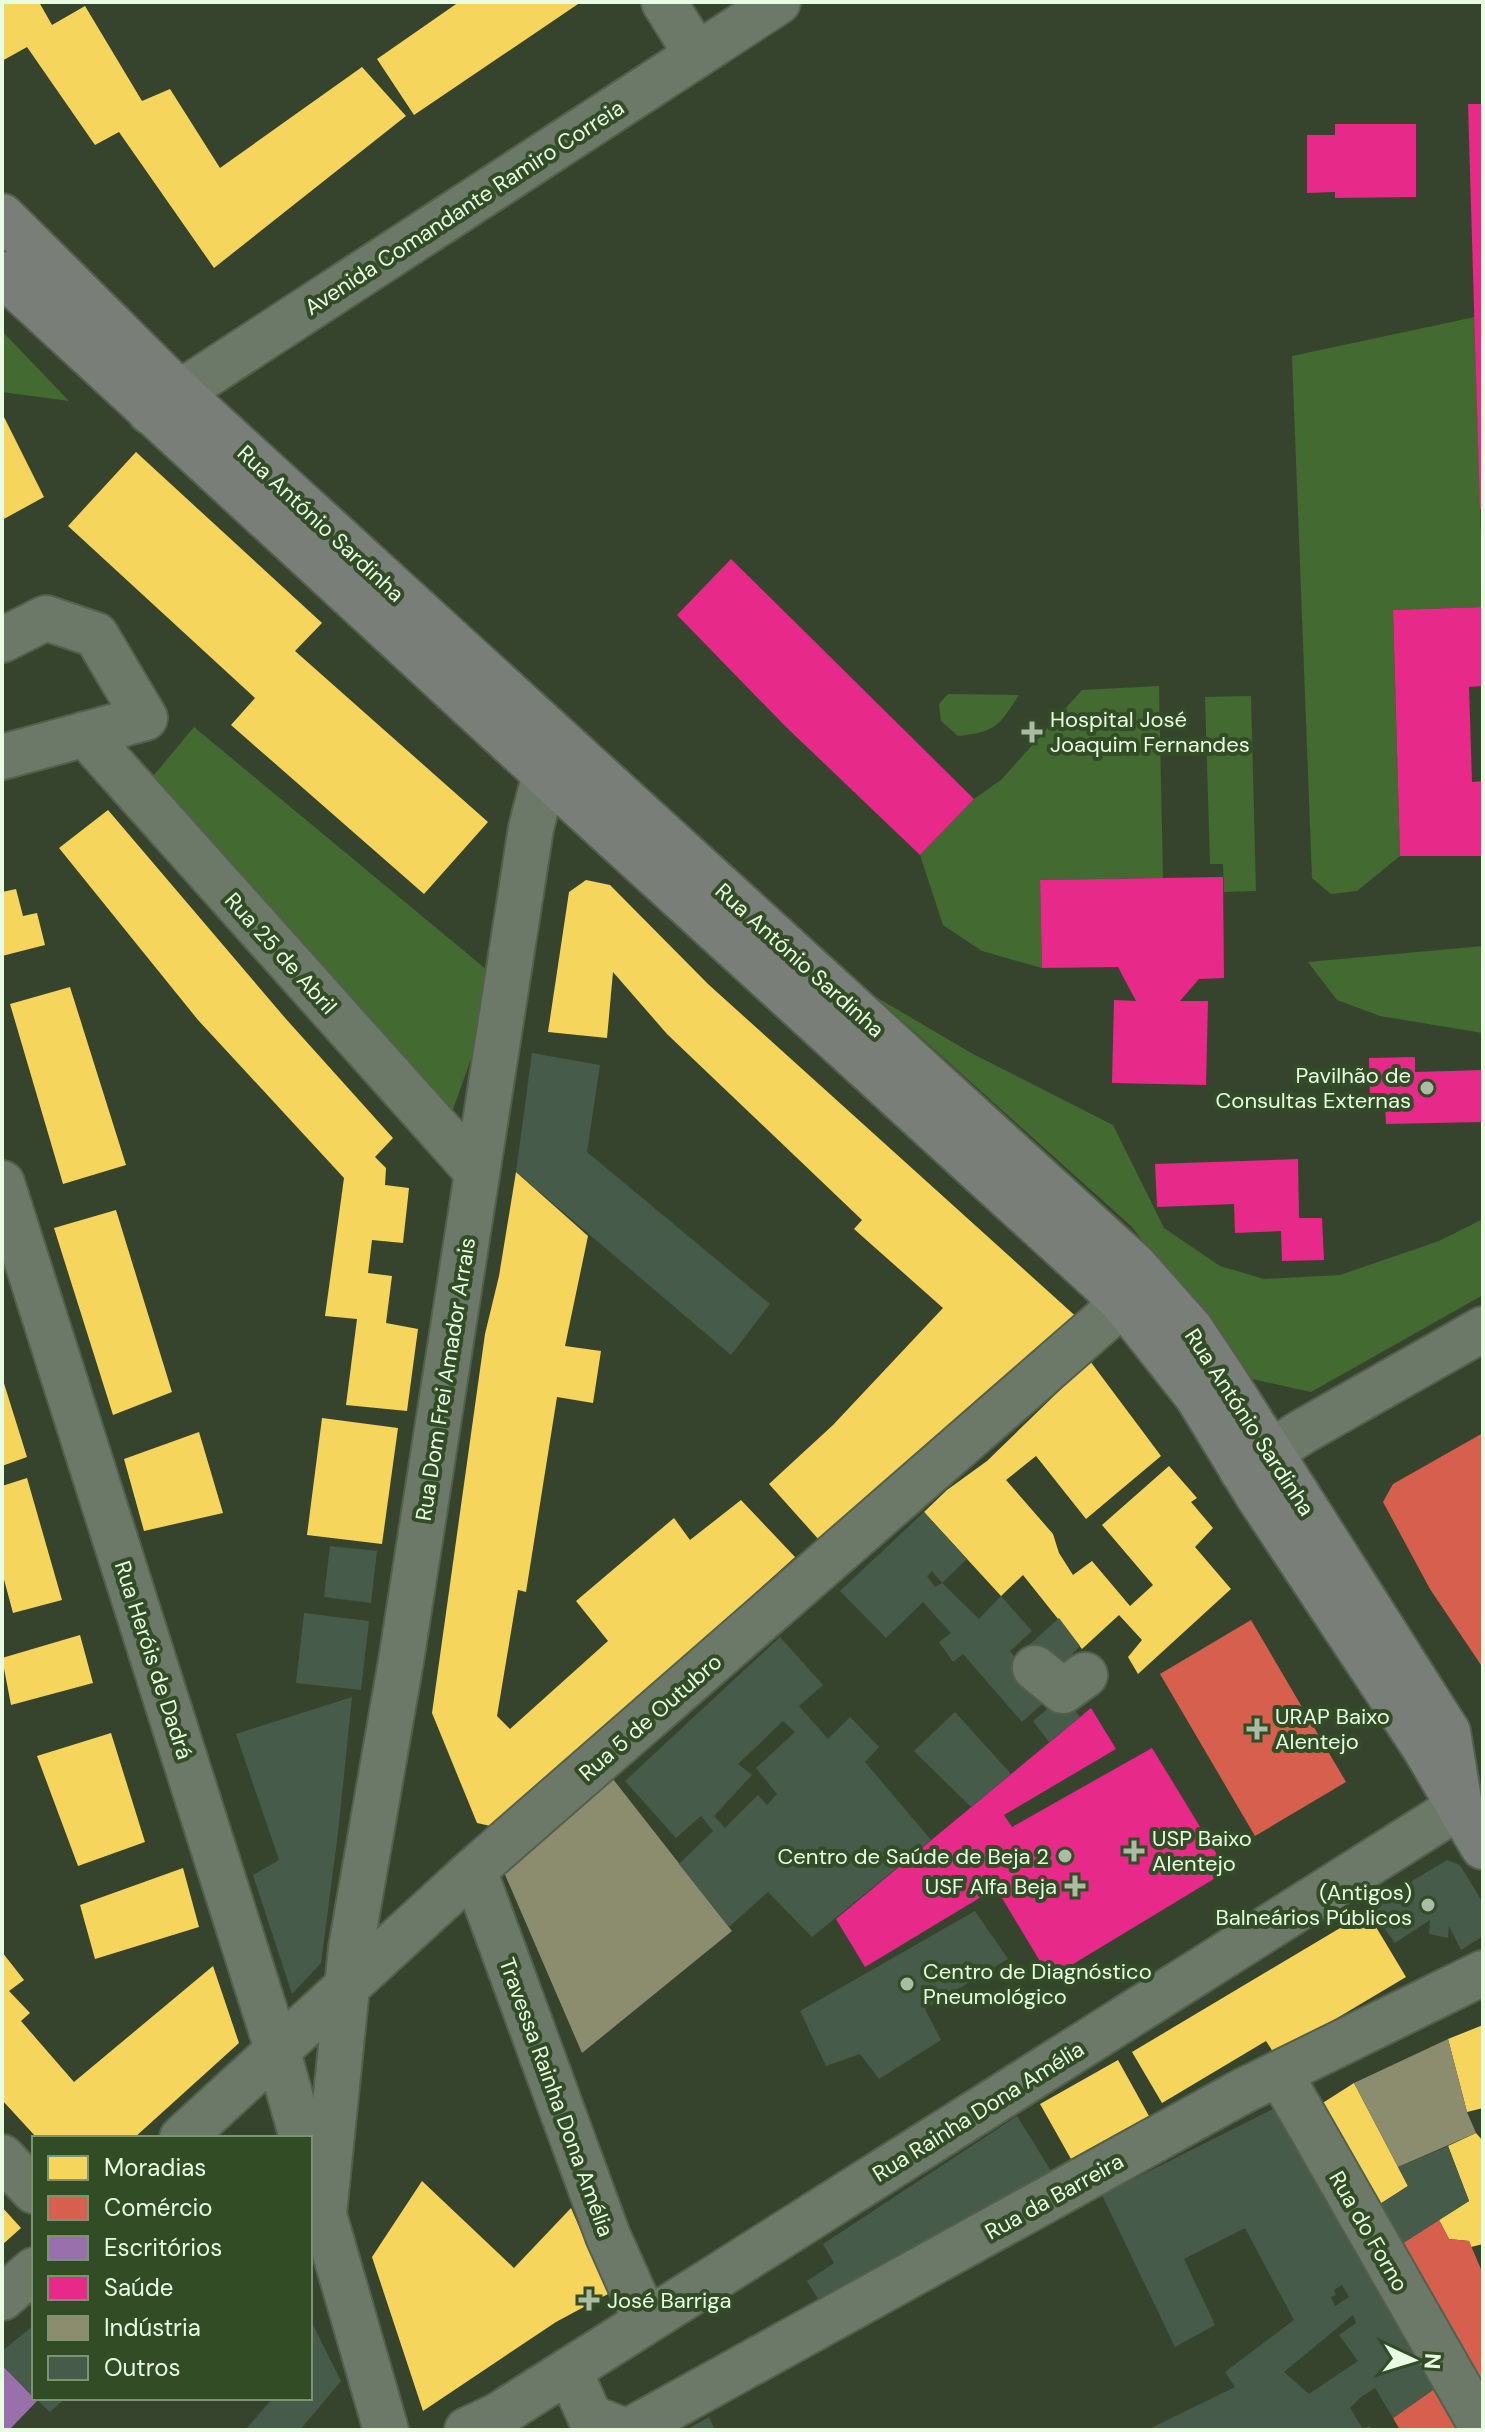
<svg xmlns="http://www.w3.org/2000/svg" width="1485" height="2432" viewBox="0 0 1485 2432" font-family="'DM Sans',sans-serif">
  <style>
    .green { fill: #436a30 }
    .homes { fill: #f6d55c }
    .shops { fill: #d6604d }
    .offices { fill: #9970ab }
    .health { fill: #e7298a }
    .industry { fill: #8c8c6e }
    .building { fill: #465b49; fill-rule: evenodd }
    .lines { fill: none; stroke-linecap: round; stroke-linejoin: round }
    .minor-casing { stroke: #53604c; stroke-width: 48 }
    .major-casing { stroke: #53604c; stroke-width: 48 }
    .minor { stroke: #6d7968; stroke-width: 44 }
    .major { stroke: #7a7e78; stroke-width: 44 }
    .poi-dot { fill: #abbba4; stroke: #324d25; stroke-width: 3 }
    .labels { text-anchor: middle; stroke-width: 8; stroke-linejoin: round; paint-order: stroke }
    .street-label { font-size: 22px; fill: #eafbe3; stroke: #324d25 }
    .poi-label { font-size: 22px; fill: #eafbe3; stroke: #324d25; text-anchor: start }
  </style>
  <rect width="100%" height="100%" fill="#36442e"/>
  <!-- green -->
  <path class="green" d="M 1475,317 L 1483,607 L 1393,610 L 1400,856 L 1357,891 L 1331,894 L 1312,878 L 1292,356 Z
    M 2,331 L 69,401 L 2,392 Z
    M 1159,686 L 1163,878 L 1040,880 L 1042,968 L 982,951 L 943,925 L 920,855 L 974,799 L 1001,780 L 1082,690 Z
    M 948,694 L 1019,695 C 999,726 996,732 958,736 L 941,721 L 939,704 Z
    M 1251,696 L 1256,891 L 1224,892 L 1223,864 L 1210,864 L 1205,697 Z
    M 194,727 L 499,980 L 450,1118 L 149,781 Z
    M 1483,946 L 1483,1033 L 1380,1016 L 1337,1000 L 1308,962 Z
    M 876,997 L 973,1054 L 1113,1125 L 1164,1228 L 1220,1266 L 1264,1279 L 1340,1275 L 1439,1241 L 1483,1219 L 1483,1295 L 1311,1392 L 1252,1379 L 1131,1226 Z"/>
  <!-- homes -->
  <path class="homes" d="M 2,2 L 39,2 L 52,25 L 85,6 L 142,101 L 170,89 L 220,168 L 362,67 L 406,116 L 214,268 L 119,132 L 95,145 L 27,47 L 2,61 Z
    M 459,2 L 581,2 L 414,115 L 377,59 Z
    M 2,413 L 44,497 L 2,520 Z
    M 136,452 L 322,623 L 295,651 L 488,822 L 424,894 L 231,725 L 255,698 L 68,526 Z
    M 108,810 L 286,1019 L 393,1138 L 375,1157 L 386,1168 L 385,1185 L 409,1188 L 403,1243 L 372,1240 L 368,1273 L 392,1276 L 386,1323 L 418,1329 L 407,1411 L 346,1405 L 357,1319 L 325,1316 L 344,1178 L 198,1020 L 59,848 Z
    M 586,880 L 610,885 L 708,984 L 1081,1321 L 885,1482 L 820,1541 L 769,1484 L 833,1425 L 943,1308 L 854,1229 L 862,1220 L 667,1034 L 613,972 L 607,1038 L 548,1032 L 569,892 Z
    M 16,889 L 23,916 L 37,913 L 45,945 L 2,956 L 2,892 Z
    M 70,987 L 126,1165 L 63,1184 L 10,1004 Z
    M 516,1172 L 588,1236 L 565,1346 L 601,1351 L 593,1403 L 557,1397 L 526,1592 L 518,1590 L 497,1716 L 510,1729 L 608,1641 L 576,1601 L 674,1518 L 690,1540 L 741,1500 L 795,1557 L 495,1827 L 477,1823 L 432,1713 L 485,1334 L 499,1276 Z
    M 116,1210 L 172,1392 L 113,1415 L 54,1228 Z
    M 1090,1361 L 1161,1456 L 1086,1519 L 1036,1456 L 1006,1480 L 1053,1534 L 1059,1553 L 1073,1575 L 1092,1561 L 1130,1606 L 1153,1585 L 1102,1525 L 1169,1466 L 1197,1498 L 1191,1502 L 1213,1528 L 1195,1547 L 1231,1589 L 1138,1674 L 1128,1657 L 1142,1640 L 1119,1615 L 1082,1649 L 1023,1575 L 1001,1596 L 924,1512 L 947,1490 L 987,1461 Z
    M 2,1377 L 27,1457 L 2,1466 Z
    M 322,1418 L 398,1428 L 382,1544 L 307,1535 Z
    M 199,1432 L 223,1513 L 144,1531 L 124,1459 Z
    M 27,1478 L 62,1600 L 13,1613 L 2,1572 L 2,1486 Z
    M 80,1635 L 93,1683 L 11,1705 L 2,1658 Z
    M 111,1733 L 145,1842 L 78,1866 L 37,1756 Z
    M 183,1868 L 199,1927 L 95,1959 L 80,1905 Z
    M 1367,1912 L 1406,1977 L 1275,2055 L 1266,2041 L 1162,2103 L 1132,2052 Z
    M 2,1952 L 24,1980 L 9,1991 L 30,2013 L 21,2021 L 74,2082 L 213,1966 L 239,2043 L 134,2138 L 37,2138 L 2,2100 Z
    M 1483,2025 L 1483,2108 L 1467,2112 L 1448,2039 Z
    M 1118,2060 L 1149,2116 L 1071,2159 L 1040,2104 Z
    M 1354,2083 L 1408,2186 L 1366,2213 L 1310,2111 Z
    M 1476,2133 L 1483,2141 L 1483,2244 L 1471,2247 L 1469,2241 L 1449,2239 L 1439,2220 L 1469,2201 L 1448,2146 Z
    M 422,2181 L 514,2268 L 571,2208 L 608,2294 L 556,2322 L 423,2411 L 372,2257 Z
    M 2,2207 L 21,2228 L 2,2245 Z"/>
  <!-- shops -->
  <path class="shops" d="M 1483,1433 L 1483,1668 L 1430,1589 L 1383,1502 L 1393,1484 Z
    M 1251,1620 L 1346,1782 L 1255,1836 L 1160,1674 Z
    M 1439,2220 L 1449,2239 L 1469,2241 L 1483,2274 L 1483,2406 L 1389,2252 Z
    M 1440,2385 L 1467,2430 L 1400,2430 L 1393,2418 Z"/>
  <!-- offices -->
  <path class="offices" d="M 2,2365 L 37,2401 L 9,2430 L 2,2430 Z"/>
  <!-- health -->
  <path class="health" d="M 1468,104 L 1483,104 L 1483,509 L 1480,509 Z
    M 1335,124 L 1416,124 L 1416,197 L 1335,198 L 1335,192 L 1307,193 L 1307,135 L 1335,135 Z
    M 731,559 L 974,799 L 920,855 L 785,726 L 677,615 Z
    M 1483,607 L 1483,686 L 1469,687 L 1472,782 L 1483,781 L 1483,856 L 1400,856 L 1393,610 Z
    M 1223,877 L 1224,978 L 1199,979 L 1180,1001 L 1208,1001 L 1206,1085 L 1112,1083 L 1114,1000 L 1136,1001 L 1118,967 L 1042,968 L 1040,880 Z
    M 1415,1057 L 1415,1072 L 1483,1070 L 1483,1122 L 1386,1124 L 1385,1104 L 1370,1104 L 1369,1058 Z
    M 1298,1159 L 1299,1218 L 1322,1218 L 1324,1260 L 1282,1261 L 1281,1231 L 1235,1233 L 1234,1204 L 1157,1207 L 1155,1164 Z
    M 1091,1708 L 1116,1749 L 1004,1815 L 1012,1827 L 1152,1748 L 1227,1871 L 1050,1978 L 996,1888 L 865,1967 L 836,1919 Z"/>
  <!-- industry -->
  <path class="industry" d="M 609,1774 L 732,1931 L 582,2053 L 503,1870 Z
    M 1448,2039 L 1467,2112 L 1476,2133 L 1398,2167 L 1354,2083 Z"/>
  <!-- building -->
  <path class="building" d="M 532,1053 L 600,1065 L 587,1152 L 770,1304 L 731,1355 L 516,1172 Z
    M 924,1512 L 967,1559 L 942,1583 L 932,1571 L 927,1576 L 935,1587 L 942,1583 L 979,1619 L 1001,1596 L 1032,1631 L 1010,1651 L 1050,1697 L 1022,1722 L 963,1654 L 953,1662 L 939,1642 L 951,1633 L 923,1602 L 886,1638 L 840,1591 Z
    M 330,1546 L 377,1551 L 371,1603 L 324,1597 Z
    M 304,1613 L 369,1621 L 361,1690 L 296,1683 Z
    M 1059,1618 L 1080,1646 L 1053,1674 L 1027,1647 Z
    M 780,1637 L 823,1685 L 799,1706 L 828,1739 L 850,1717 L 879,1747 L 865,1762 L 931,1840 L 812,1937 L 768,1892 L 729,1927 L 679,1864 L 713,1831 L 701,1816 L 676,1838 L 625,1781 ZM 783,1721 L 795,1732 L 756,1768 L 777,1794 L 767,1805 L 758,1795 L 725,1828 L 714,1816 L 752,1775 L 738,1764 Z
    M 1064,1695 L 1080,1717 L 1049,1742 L 1033,1721 Z
    M 352,1697 L 338,1833 L 321,1963 L 292,1994 L 253,1875 L 279,1860 L 236,1734 Z
    M 955,1712 L 1011,1774 L 971,1807 L 914,1751 Z
    M 1447,1860 L 1460,1865 L 1483,1903 L 1483,1936 L 1461,1950 L 1449,1926 L 1448,1938 L 1429,1934 L 1430,1920 L 1395,1943 L 1369,1907 Z
    M 975,1911 L 1008,1959 L 925,2009 L 941,2040 L 879,2079 L 860,2054 L 826,2066 L 800,2011 Z
    M 1285,2103 L 1440,2385 L 1393,2418 L 1375,2388 L 1361,2397 L 1350,2408 L 1363,2429 L 1369,2426 L 1373,2430 L 1147,2430 L 1235,2387 L 1225,2372 L 1294,2320 L 1245,2228 L 1184,2259 L 1215,2325 L 1175,2347 L 1102,2195 ZM 1342,2285 L 1349,2297 L 1335,2306 L 1331,2297 L 1336,2295 L 1334,2290 ZM 1353,2315 L 1356,2323 L 1339,2335 L 1358,2361 L 1309,2394 L 1284,2372 Z
    M 1017,2116 L 1051,2171 L 818,2299 L 807,2281 L 834,2263 L 823,2244 Z
    M 1448,2146 L 1469,2201 L 1389,2252 L 1366,2213 L 1408,2186 L 1398,2167 Z
    M 310,2319 L 341,2381 L 300,2430 L 245,2430 L 273,2398 L 310,2398 Z
    M 34,2325 L 34,2397 L 2,2365 L 2,2351 Z
    M 35,2398 L 66,2398 L 50,2412 Z
    M 709,2417 L 715,2430 L 686,2430 Z"/>
  <g class="lines">
    <!-- minor casing -->
    <g class="minor-casing">
      <path id="minor" d="M 664,2 L 697,55
        M 150,412 L 778,2
        M 2,640 L 46,618 L 96,635 L 145,718 L 2,757
        M 85,734 L 477,1172
        M 2,1183 L 278,2052 L 302,2138
        M 1242,1471 L 1302,1432 L 1483,1329
        M 1035,1668 L 1063,1691 L 1085,1675
        M 474,1870 L 608,2236 L 646,2321
        M 1280,2074 L 1483,2429
        M 182,2138 L 474,1870 L 1104,1320 L 1121,1300
        M 2,2157 L 34,2191
        M 316,2187 L 386,2430
        M 324,2213 L 351,1948 L 401,1661 L 531,828 L 545,774
        M 2,2298 L 34,2270
        M 569,2370 L 590,2417 L 622,2430
        M 467,2430 L 497,2416 L 1460,1806
        M 630,2430 L 1243,2091 L 1483,1973"/>
    </g>
    <!-- major casing -->
    <g class="major-casing">
      <path id="major" d="M 2,216 L 180,393 L 1135,1266 L 1190,1328 L 1224,1379 L 1448,1732 L 1460,1806
        M 2,274 L 511,743 L 1121,1300 L 1197,1396 L 1258,1496 L 1424,1747 L 1483,1847"/>
    </g>
    <!-- minor -->
    <use href="#minor" class="minor"/>
    <!-- major -->
    <use href="#major" class="major"/>
  </g>
  <!-- markers -->
  <g class="poi-dot">
    <path d="M1028 720h8v8h8v8h-8v8h-8v-8h-8v-8h8z"/>
    <circle cx="1427" cy="1088" r="8"/>
    <path d="M1253 1717h8v8h8v8h-8v8h-8v-8h-8v-8h8z"/>
    <path d="M1130 1839h8v8h8v8h-8v8h-8v-8h-8v-8h8z"/>
    <circle cx="1065" cy="1856" r="8"/>
    <path d="M1071 1874h8v8h8v8h-8v8h-8v-8h-8v-8h8z"/>
    <circle cx="1428" cy="1905" r="8"/>
    <circle cx="907" cy="1984" r="8"/>
    <path d="M585 2288h8v8h8v8h-8v8h-8v-8h-8v-8h8z"/>
  </g>
  <g class="labels">
    <!-- street labels -->
    <g class="street-label">
      <text transform="translate(464 207) rotate(-33)" y="8">Avenida Comandante Ramiro Correia</text>
      <text transform="translate(321 523) rotate(43)" y="8">Rua António Sardinha</text>
      <text transform="translate(281 953) rotate(48)" y="8">Rua 25 de Abril</text>
      <text transform="translate(800 960) rotate(42)" y="8">Rua António Sardinha</text>
      <text transform="translate(445 1379) rotate(-81)" y="8">Rua Dom Frei Amador Arrais</text>
      <text transform="translate(1250 1422) rotate(57)" y="8">Rua António Sardinha</text>
      <text transform="translate(154 1660) rotate(72)" y="8">Rua Heróis de Dadrá</text>
      <text transform="translate(650 1717) rotate(-41)" y="8">Rua 5 de Outubro</text>
      <text transform="translate(557 2097) rotate(70)" y="8">Travessa Rainha Dona Amélia</text>
      <text transform="translate(978 2111) rotate(-32)" y="8">Rua Rainha Dona Amélia</text>
      <text transform="translate(1054 2196) rotate(-29)" y="8">Rua da Barreira</text>
      <text transform="translate(1369 2231) rotate(60)" y="8">Rua do Forno</text>
    </g>
    <!-- poi labels -->
    <g class="poi-label">
      <text x="1050" y="727">Hospital José<tspan x="1050" dy="25">Joaquim Fernandes</tspan></text>
      <text x="1411" y="1083" text-anchor="end">Pavilhão de<tspan x="1411" dy="25">Consultas Externas</tspan></text>
      <text x="1275" y="1724">URAP Baixo<tspan x="1275" dy="25">Alentejo</tspan></text>
      <text x="1152" y="1846">USP Baixo<tspan x="1152" dy="25">Alentejo</tspan></text>
      <text x="1049" y="1864" text-anchor="end">Centro de Saúde de Beja 2</text>
      <text x="1057" y="1894" text-anchor="end">USF Alfa Beja</text>
      <text x="1412" y="1900" text-anchor="end">(Antigos)<tspan x="1412" dy="25">Balneários Públicos</tspan></text>
      <text x="923" y="1979">Centro de Diagnóstico<tspan x="923" dy="25">Pneumológico</tspan></text>
      <text x="607" y="2308">José Barriga</text>
    </g>
  </g>
  <!-- border -->
  <rect width="1485" height="2432" fill="none" stroke="#eafbe3" stroke-width="8"/>
  <!-- legend -->
  <rect x="32" y="2136" width="280" height="264" fill="#324d25" stroke="#7c9371" stroke-width="2"/>
  <rect x="48" y="2156" width="40" height="24" fill="#f6d55c" stroke="#7c9371" stroke-width="2"/>
  <text x="104" y="2176" font-size="24" fill="#eafbe3">Moradias</text>
  <rect x="48" y="2196" width="40" height="24" fill="#d6604d" stroke="#7c9371" stroke-width="2"/>
  <text x="104" y="2216" font-size="24" fill="#eafbe3">Comércio</text>
  <rect x="48" y="2236" width="40" height="24" fill="#9970ab" stroke="#7c9371" stroke-width="2"/>
  <text x="104" y="2256" font-size="24" fill="#eafbe3">Escritórios</text>
  <rect x="48" y="2276" width="40" height="24" fill="#e7298a" stroke="#7c9371" stroke-width="2"/>
  <text x="104" y="2296" font-size="24" fill="#eafbe3">Saúde</text>
  <rect x="48" y="2316" width="40" height="24" fill="#8c8c6e" stroke="#7c9371" stroke-width="2"/>
  <text x="104" y="2336" font-size="24" fill="#eafbe3">Indústria</text>
  <rect x="48" y="2356" width="40" height="24" fill="#465b49" stroke="#7c9371" stroke-width="2"/>
  <text x="104" y="2376" font-size="24" fill="#eafbe3">Outros</text>
  <!-- north arrow -->
  <g transform="translate(1413 2360) rotate(94)" stroke="#324d25" stroke-width="6" paint-order="stroke">
  <path d="M0-6L14 30L0 20L-14 30Z" fill="#eafbe3"/>
  <text y="-12" font-size="22" font-weight="bold" text-anchor="middle" fill="#eafbe3">N</text>
  </g>
</svg>
